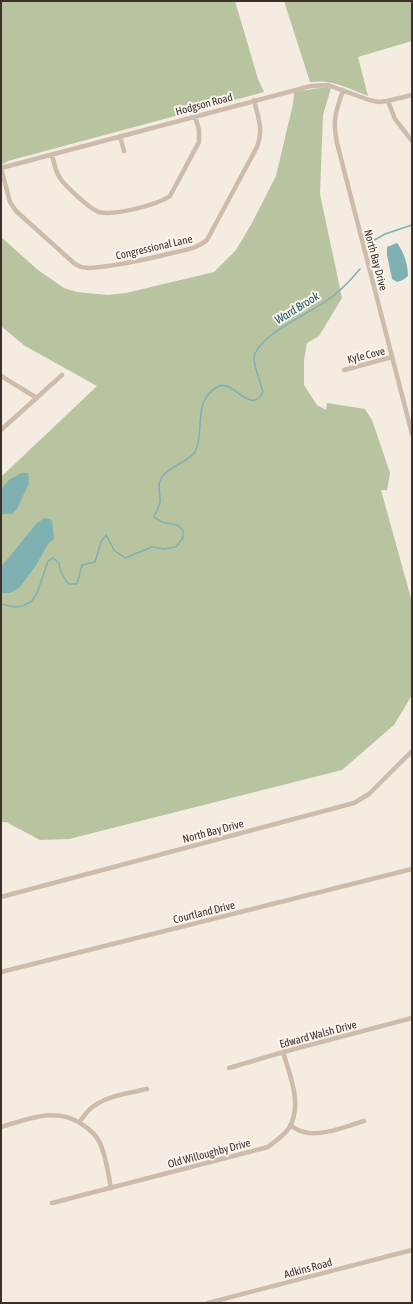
<svg xmlns="http://www.w3.org/2000/svg" width="413" height="1304" viewBox="0 0 413 1304" font-family="'Asap Condensed',sans-serif">
  <style>
    .green { fill: #b8c4a0 }
    .water { fill: #7fb0b2 }
    .lines { fill: none; stroke-linecap: round; stroke-linejoin: round }
    .stream { stroke: #7fb0b2; stroke-width: 1.5 }
    .minor { stroke: #cdbbac; stroke-width: 4.5 }
    .labels { text-anchor: middle; stroke-width: 4; stroke-linejoin: round; paint-order: stroke }
    .street-label { font-size: 11px; fill: #3b302b; stroke: #fbf5ee }
    .water-label { font-size: 12px; font-style: italic; fill: #1f5a5e; stroke: #fbf5ee }
  </style>
  <rect width="100%" height="100%" fill="#f4ebe1"/>
  <!-- green -->
  <path class="green" d="M 1,1 L 235,1 L 258,79 L 264,92 L 8,161 L 1,165 Z
    M 284,1 L 412,1 L 412,41 L 358,57 L 368,96 C 348,88 332,79 310,82 Z
    M 327,87 L 331,88 L 323,115 L 320,194 L 342,298 L 319,336 L 307,343 L 304,360 L 304,385 L 317,405 L 326,410 L 327,403 L 365,409 L 372,420 L 390,473 L 387,490 L 381,490 L 412,602 L 412,695 L 394,725 L 342,770 L 69,839 L 40,840 L 6,822 L 1,822 L 1,477 L 97,386 L 25,346 L 1,326 L 1,237 L 38,270 L 64,288 L 77,292 L 108,295 L 126,293 L 214,272 L 236,250 L 252,223 L 276,176 L 293,104 L 294,92 Z"/>
  <!-- water -->
  <path class="water" d="M 397,243 C 404,252 408,265 408,276 L 403,280 L 397,282 L 392,279 L 387,255 L 387,247 Z
    M 21,473 L 28,473 L 29,483 L 18,507 L 12,514 L 1,514 L 1,489 L 9,480 Z
    M 45,518 L 52,520 L 54,539 L 48,544 L 35,567 L 19,588 L 10,593 L 1,593 L 1,567 L 37,523 Z"/>
  <g class="lines">
    <!-- stream -->
    <path class="stream" d="M 373,241 L 385,234 L 412,225
      M 1,604 L 15,607 L 22,606 L 31,602 L 37,593 L 48,561 L 53,558 L 59,563 C 60,572 63,578 69,584 L 77,584 L 82,565 L 95,562 L 101,542 L 106,535 L 114,550 L 125,558 L 152,547 L 164,549 L 176,547 L 183,538 L 183,530 L 177,525 L 162,522 L 154,517 C 156,512 159,507 160,502 C 161,495 157,488 160,481 C 165,467 188,463 195,452 C 206,431 191,403 217,387 C 233,377 250,417 263,392 C 261,384 253,363 254,357 C 259,335 309,313 326,301 C 340,292 350,281 360,269"/>
    <!-- minor -->
    <path class="minor" d="M 343,90 C 336,112 332,119 337,143 L 412,434
      M 388,101 L 395,119 L 412,141
      M 120,136 L 124,151
      M 52,155 C 54,162 55,171 60,178 C 64,185 91,210 99,212 C 114,216 157,205 170,196 L 199,142 L 199,130 L 195,116
      M 1,168 L 311,86 L 328,85 L 369,100 L 379,102 L 387,101 L 412,95
      M 1,168 L 10,202 L 16,211 L 75,264 L 81,267 L 89,268 C 117,266 144,260 172,253 C 184,250 197,249 207,240 L 257,147 C 264,129 258,118 254,100
      M 344,370 L 392,357
      M 1,376 L 37,398
      M 1,430 L 62,375
      M 1,897 L 354,803 L 369,794 L 412,751
      M 1,972 L 412,869
      M 229,1068 L 287,1051 L 412,1018
      M 79,1122 C 83,1118 85,1114 89,1110 C 103,1096 129,1093 147,1089
      M 290,1125 C 294,1128 299,1131 304,1132 C 321,1137 347,1126 364,1121
      M 1,1127 C 29,1119 57,1106 83,1125 C 91,1130 96,1135 100,1143 C 106,1156 108,1173 111,1188
      M 52,1203 L 268,1147 C 275,1141 284,1136 289,1128 C 303,1105 290,1076 283,1052
      M 208,1303 L 412,1250"/>
  </g>
  <g class="labels">
    <!-- street labels -->
    <g class="street-label">
      <text transform="translate(204 104) rotate(-15)" y="4">Hodgson Road</text>
      <text transform="translate(154 247) rotate(-13)" y="4">Congressional Lane</text>
      <text transform="translate(376 260) rotate(75)" y="4">North Bay Drive</text>
      <text transform="translate(366 355) rotate(-14)" y="4">Kyle Cove</text>
      <text transform="translate(213 831) rotate(-15)" y="4">North Bay Drive</text>
      <text transform="translate(204 912) rotate(-14)" y="4">Courtland Drive</text>
      <text transform="translate(318 1034) rotate(-15)" y="4">Edward Walsh Drive</text>
      <text transform="translate(209 1153) rotate(-15)" y="4">Old Willoughby Drive</text>
      <text transform="translate(308 1268) rotate(-15)" y="4">Adkins Road</text>
    </g>
    <!-- water labels -->
    <g class="water-label">
      <text transform="translate(297 308) rotate(-32)" y="4">Ward Brook</text>
    </g>
  </g>
  <!-- border -->
  <rect width="413" height="1304" fill="none" stroke="#3b302b" stroke-width="4"/>
</svg>
